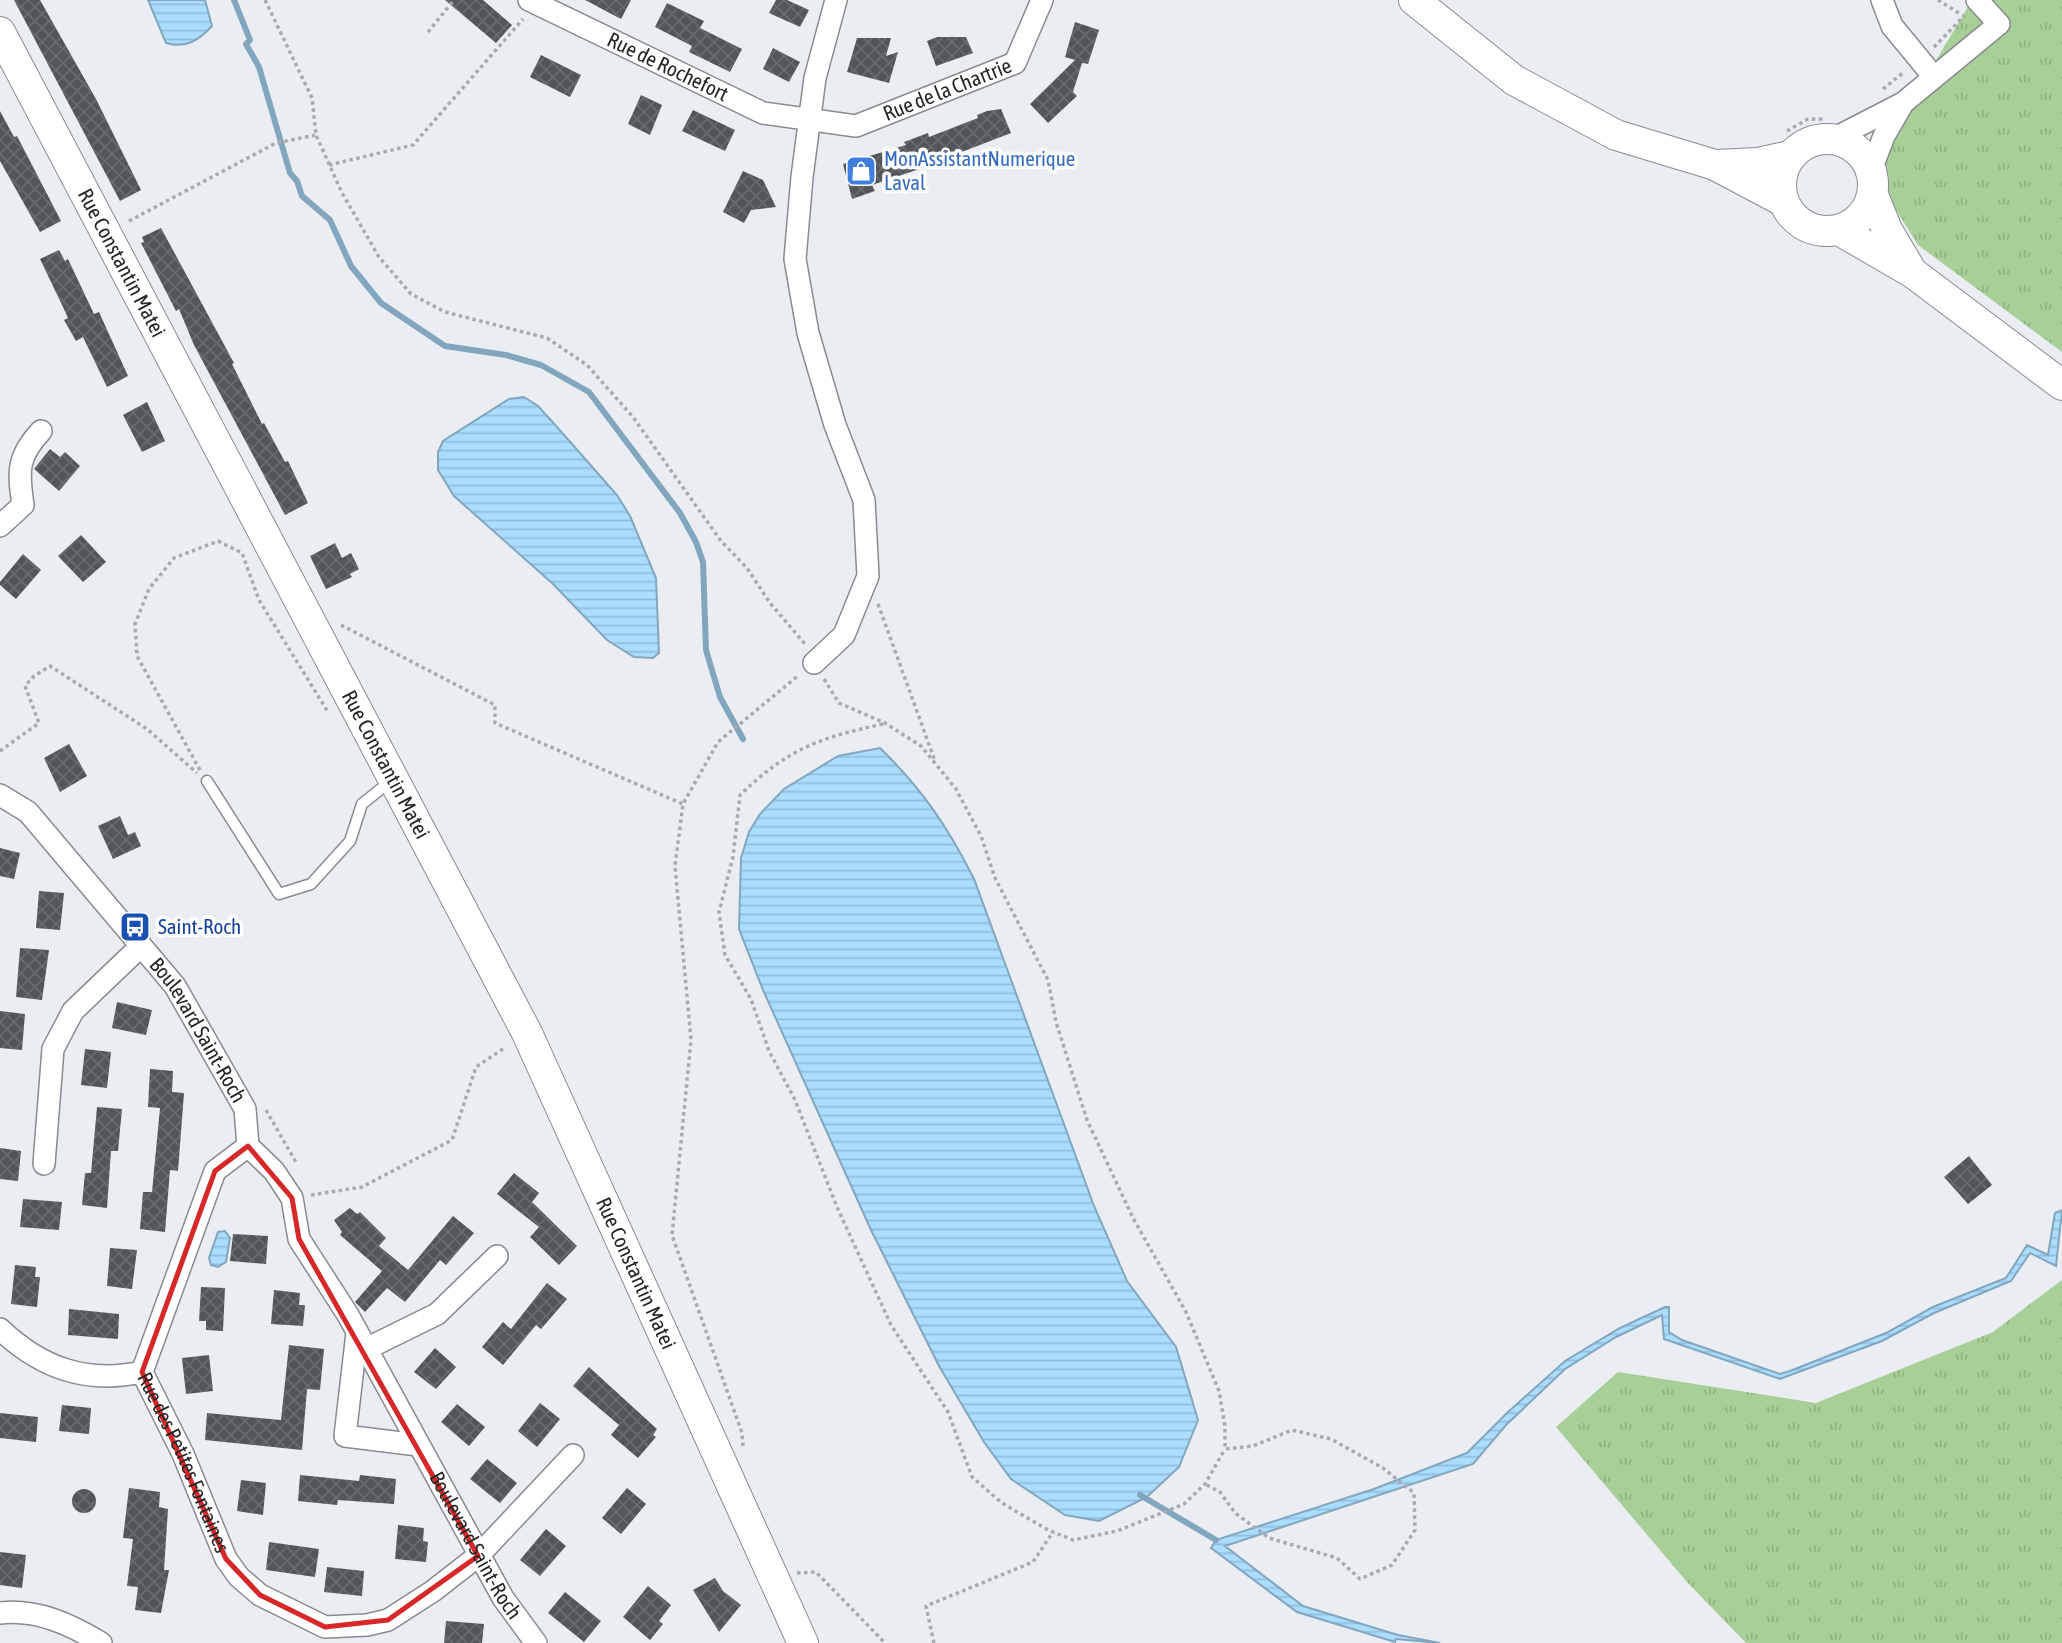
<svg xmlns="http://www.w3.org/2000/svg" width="2062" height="1643" viewBox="0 0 2062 1643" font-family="'Asap Condensed',sans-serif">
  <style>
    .grass { fill: url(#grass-tufts) }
    .water { fill: url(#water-rules); stroke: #82a6be; stroke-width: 2 }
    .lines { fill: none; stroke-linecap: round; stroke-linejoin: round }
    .stream { stroke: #82a6be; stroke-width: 6 }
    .building { fill: url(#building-cross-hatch) }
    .lane-casing { stroke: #888b8f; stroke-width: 13 }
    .street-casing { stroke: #888b8f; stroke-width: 24 }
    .secondary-casing { stroke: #888b8f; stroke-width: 32 }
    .path { stroke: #a8aaae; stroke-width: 3.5; stroke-dasharray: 3.5 3.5; stroke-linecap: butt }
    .lane { stroke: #fff; stroke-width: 10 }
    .street { stroke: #fff; stroke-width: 21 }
    .secondary { stroke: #fff; stroke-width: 30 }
    .marked { fill: none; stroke: #d62828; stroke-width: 5; stroke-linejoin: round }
    .labels { text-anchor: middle; stroke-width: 7; stroke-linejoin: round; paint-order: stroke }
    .street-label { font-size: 21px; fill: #252628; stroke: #fff }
    .shop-label { font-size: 21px; fill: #366cbe; stroke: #fff; text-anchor: start }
    .transit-label { font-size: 21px; fill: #164399; stroke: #fff; text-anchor: start }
  </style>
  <defs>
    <pattern id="grass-tufts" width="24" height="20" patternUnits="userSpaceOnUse" patternTransform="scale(1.75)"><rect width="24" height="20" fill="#a7cf97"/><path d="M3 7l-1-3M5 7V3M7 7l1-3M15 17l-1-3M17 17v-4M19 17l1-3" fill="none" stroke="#90b282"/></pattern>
    <pattern id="water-rules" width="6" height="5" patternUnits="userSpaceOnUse" patternTransform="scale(1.75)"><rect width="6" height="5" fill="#adf"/><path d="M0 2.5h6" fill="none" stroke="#92bedb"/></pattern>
    <pattern id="building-cross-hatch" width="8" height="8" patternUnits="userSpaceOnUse" patternTransform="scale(1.75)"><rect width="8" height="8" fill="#525559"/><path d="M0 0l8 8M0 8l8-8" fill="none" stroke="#686a6d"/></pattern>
  </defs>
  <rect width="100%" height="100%" fill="#eaedf2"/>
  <!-- grass -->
  <path class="grass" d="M 1972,0 L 2062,0 L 2062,352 L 1918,245 L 1871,170 Z
    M 2062,1280 L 2062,1643 L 1746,1643 L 1687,1582 L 1556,1427 L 1618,1372 L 1816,1403 L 1993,1332 Z"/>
  <!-- water -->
  <path class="water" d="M 148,0 L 205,0 L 212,26 C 199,40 186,49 166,43 Z
    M 524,397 L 538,406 L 557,427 L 617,495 L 630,516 L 656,578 L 659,653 L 653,658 L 634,657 L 607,640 L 553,584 L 454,496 L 438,470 L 438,452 L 443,441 L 509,399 Z
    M 880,748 C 922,789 948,827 974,879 L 1094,1206 L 1127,1281 L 1176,1347 L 1198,1420 L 1179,1467 L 1147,1497 L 1099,1521 L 1065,1515 L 1011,1479 L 984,1442 L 939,1366 L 871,1230 L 763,990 L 739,929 L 741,858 L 749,832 L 760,814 L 784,789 L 838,756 Z
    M 2062,1210 L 2056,1266 L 2030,1253 L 2011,1281 L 1934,1313 L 1882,1341 L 1780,1379 L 1664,1339 L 1662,1315 L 1616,1337 L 1565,1369 L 1506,1425 L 1473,1464 L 1225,1546 L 1303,1606 L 1398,1635 L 1440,1643 L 1396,1639 L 1395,1642 L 1297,1612 L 1211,1548 L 1216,1540 L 1374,1489 L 1467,1453 L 1507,1413 L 1565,1361 L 1620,1328 L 1665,1307 L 1669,1307 L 1669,1332 L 1682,1340 L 1780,1374 L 1790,1371 L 1886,1333 L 1933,1307 L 2006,1278 L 2027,1245 L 2048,1255 L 2055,1213 Z
    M 225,1231 L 230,1238 L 226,1262 L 218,1267 L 211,1265 L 209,1258 L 218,1232 Z"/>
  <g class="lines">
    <!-- stream -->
    <path class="stream" d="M 234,0 L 250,40 L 246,44 L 259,67 L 290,173 L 297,181 L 302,196 L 330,220 L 351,266 L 381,303 L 445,346 L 506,355 L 541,365 L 589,392 L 680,513 L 696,542 L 703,562 L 706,650 L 720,697 L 743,739
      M 1140,1495 L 1216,1540"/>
  </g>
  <!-- building -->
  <path class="building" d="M 14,0 L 40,0 L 96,99 L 141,190 L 120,201 Z
    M 445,0 L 483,0 L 512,25 L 496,43 Z
    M 585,0 L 631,0 L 621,19 Z
    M 776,0 L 787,0 L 809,10 L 800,27 L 769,13 Z
    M 667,3 L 704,21 L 700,28 L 742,49 L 730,72 L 689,52 L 692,46 L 655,27 Z
    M 1075,22 L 1099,30 L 1088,64 L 1082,63 L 1073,92 L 1077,96 L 1048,123 L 1030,104 L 1075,60 L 1065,57 Z
    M 937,37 L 966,37 L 973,53 L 936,66 L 927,41 Z
    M 857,38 L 891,38 L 886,56 L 898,52 L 889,83 L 847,72 Z
    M 773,48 L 800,62 L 789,82 L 763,69 Z
    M 541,55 L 581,75 L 570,97 L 530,77 Z
    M 641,95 L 662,105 L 650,135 L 628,124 Z
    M 1001,109 L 1011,133 L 954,155 L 955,157 L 872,185 L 875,191 L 852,199 L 843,164 L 906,145 L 904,142 L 928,133 L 929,137 L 978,118 L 977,115 L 987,111 Z
    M 693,110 L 735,130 L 725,151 L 682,131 Z
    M 0,111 L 14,137 L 17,136 L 61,221 L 40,232 L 0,161 Z
    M 743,171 L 763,180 L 776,207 L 751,210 L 744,223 L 723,212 Z
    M 161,228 L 234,363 L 232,364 L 262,424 L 264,423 L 285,462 L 288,461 L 308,503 L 285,515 L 194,345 L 179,309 L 176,311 L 141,243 L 144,242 L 142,237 Z
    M 59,250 L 65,261 L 68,259 L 94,314 L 99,312 L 128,376 L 107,387 L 83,337 L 76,341 L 64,320 L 68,318 L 63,307 L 40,259 Z
    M 147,402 L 165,441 L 142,452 L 123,415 Z
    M 50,449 L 60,457 L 65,452 L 80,466 L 59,491 L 34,469 Z
    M 81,535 L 106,562 L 83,582 L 58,556 Z
    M 335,543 L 342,558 L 351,553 L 359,569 L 350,574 L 352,577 L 326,589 L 310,556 Z
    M 23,554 L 41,570 L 16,599 L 0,585 L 0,582 Z
    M 69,744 L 87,776 L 60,792 L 44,758 Z
    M 120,816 L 128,835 L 135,832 L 141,846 L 113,859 L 98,826 Z
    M 0,848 L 20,853 L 14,879 L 0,876 Z
    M 39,891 L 64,893 L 60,930 L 36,928 Z
    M 20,948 L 49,950 L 42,1000 L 16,997 Z
    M 117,1002 L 152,1010 L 146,1035 L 112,1028 Z
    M 0,1011 L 25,1014 L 22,1050 L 0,1048 Z
    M 85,1049 L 111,1052 L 107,1088 L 81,1085 Z
    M 150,1069 L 173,1071 L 172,1092 L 184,1093 L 178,1171 L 170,1170 L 165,1232 L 140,1229 L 143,1192 L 152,1192 L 160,1108 L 148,1107 Z
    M 97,1107 L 122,1109 L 118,1151 L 111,1151 L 107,1208 L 82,1205 L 85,1173 L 91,1173 Z
    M 0,1148 L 21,1151 L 18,1181 L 0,1179 Z
    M 1969,1156 L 1992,1185 L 1968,1204 L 1944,1177 Z
    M 514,1173 L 539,1193 L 532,1202 L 577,1246 L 559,1265 L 530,1237 L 539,1227 L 497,1194 Z
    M 23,1199 L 62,1202 L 59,1230 L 20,1227 Z
    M 350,1208 L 357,1214 L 360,1212 L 386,1238 L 379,1246 L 408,1270 L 453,1216 L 474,1233 L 446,1265 L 440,1260 L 405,1302 L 387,1288 L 365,1312 L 355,1302 L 382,1271 L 340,1235 L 342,1232 L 334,1220 Z
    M 233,1234 L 268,1236 L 266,1264 L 230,1261 Z
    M 110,1248 L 137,1250 L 132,1289 L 107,1286 Z
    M 15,1265 L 36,1267 L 35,1277 L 40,1277 L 37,1307 L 11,1304 Z
    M 547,1283 L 567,1299 L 541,1329 L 536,1325 L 503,1365 L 482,1347 L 503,1322 L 511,1329 Z
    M 201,1287 L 225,1288 L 223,1331 L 206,1330 L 206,1321 L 199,1321 Z
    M 274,1290 L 300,1293 L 299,1305 L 305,1305 L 303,1326 L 271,1324 Z
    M 69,1309 L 119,1314 L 118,1339 L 68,1335 Z
    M 289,1345 L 324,1349 L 320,1390 L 307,1389 L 302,1450 L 205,1440 L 207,1413 L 281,1420 Z
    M 435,1348 L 456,1367 L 436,1389 L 414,1372 Z
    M 209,1355 L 213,1391 L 186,1394 L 182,1358 Z
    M 589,1367 L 657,1429 L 653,1435 L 656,1437 L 638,1458 L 611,1435 L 619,1425 L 573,1386 Z
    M 540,1403 L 560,1419 L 537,1447 L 518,1431 Z
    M 457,1404 L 485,1427 L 469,1446 L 441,1422 Z
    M 62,1405 L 91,1408 L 89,1434 L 59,1431 Z
    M 0,1413 L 38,1417 L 36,1442 L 0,1438 Z
    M 487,1459 L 517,1483 L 500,1503 L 470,1479 Z
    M 300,1475 L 359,1481 L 360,1475 L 396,1479 L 394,1504 L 338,1500 L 337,1505 L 298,1501 Z
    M 241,1480 L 266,1483 L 263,1515 L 237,1511 Z
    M 129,1488 L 160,1492 L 159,1507 L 168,1509 L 164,1570 L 169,1570 L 161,1613 L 135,1610 L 138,1587 L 127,1586 L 133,1539 L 123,1538 Z
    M 627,1488 L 646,1504 L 621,1534 L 602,1518 Z
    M72 1501a12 12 0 1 1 24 0a12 12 0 1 1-24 0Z
    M 398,1525 L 424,1528 L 423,1541 L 428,1542 L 426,1562 L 395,1559 Z
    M 546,1529 L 566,1546 L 540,1576 L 520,1560 Z
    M 269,1542 L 319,1549 L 315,1577 L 266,1570 Z
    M 0,1552 L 26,1555 L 22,1588 L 0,1585 Z
    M 327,1567 L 364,1571 L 362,1596 L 324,1592 Z
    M 715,1578 L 723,1591 L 741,1605 L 719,1632 L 693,1590 Z
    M 648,1586 L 671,1605 L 659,1621 L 663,1624 L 650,1640 L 623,1617 Z
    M 565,1592 L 601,1621 L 584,1642 L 548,1613 Z
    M 446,1621 L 484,1624 L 482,1643 L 444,1643 Z"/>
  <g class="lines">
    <!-- lane casing -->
    <g class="lane-casing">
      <path id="lane" d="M 207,781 L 279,894 L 311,884 L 350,841 L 362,804 L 392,780"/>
    </g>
    <!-- street casing -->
    <g class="street-casing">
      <g id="street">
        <path id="s1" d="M 529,0 L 763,113 L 856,126 L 1015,63 L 1042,0"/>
        <path d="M 1882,0 L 1892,26 L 1934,77"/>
        <path d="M 1833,139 L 1903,103 L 1999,24 L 1977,0"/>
        <path d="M 1871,170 L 1884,136 L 1903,103"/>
        <path d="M 0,526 L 23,505 C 18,471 17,457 41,431"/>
        <path d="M 814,663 L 844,635 L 868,576 L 864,500 L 835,425 L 808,333 L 795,259 L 802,177 L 815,78 L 836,0"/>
        <path id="s2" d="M 0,795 L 28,812 L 175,986 L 245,1109 L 248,1146 L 274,1171 L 292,1198 L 299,1239 L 348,1315 L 503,1598 L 536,1643"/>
        <path id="s3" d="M 248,1146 L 215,1171 L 142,1372 L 183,1454 L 226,1559 L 239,1577 L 260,1595 L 325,1627 L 367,1625 L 388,1620 L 433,1591 L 478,1556 L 573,1455"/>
        <path d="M 44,1164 L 53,1049 L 73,1011 L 141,946"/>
        <path d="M 0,1329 C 41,1368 86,1384 142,1372"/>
        <path d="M 357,1333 L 345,1436 L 418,1445"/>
        <path d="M 366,1349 L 437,1314 L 497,1256"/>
        <path d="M 0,1613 C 37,1609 70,1624 101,1643"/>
      </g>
    </g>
    <!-- secondary casing -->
    <g class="secondary-casing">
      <g id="secondary">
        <path d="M 1414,0 L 1514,80 L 1616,135 L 1715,165 L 1783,201"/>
        <path id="s4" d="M 0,32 L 527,1033 L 803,1643"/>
        <circle cx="1827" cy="185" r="46"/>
        <path d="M 1715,165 L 1758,163 L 1790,156"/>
        <path d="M 1873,195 L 1887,230 L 1909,267"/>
        <path d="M 1839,230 L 1913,273 L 2062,385"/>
      </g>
    </g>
    <!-- path -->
    <path class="path" d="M 265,0 L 312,98 L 316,135 L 342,193 L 379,257 L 411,294 L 445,312 L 547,338 L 587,365 L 633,417 L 721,541 L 747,568 L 770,603 L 805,644
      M 1938,0 L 1962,15
      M 428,32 L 454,0
      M 1934,47 L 1965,15
      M 1883,89 L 1904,72
      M 1787,131 L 1808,119 L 1825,119
      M 329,165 L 413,145 L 523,19
      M 129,221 L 276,143 L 316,135
      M 878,604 L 935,761
      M 341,625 L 495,705 L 495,723 L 683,804
      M 824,679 L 839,703 L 885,723 L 921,746 L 956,789 L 981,836 L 995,878 L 1048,980 L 1056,1022 L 1087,1120 L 1133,1218 L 1186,1312 L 1219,1391 L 1225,1426 L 1225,1449 L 1253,1446 L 1292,1430 L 1331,1439 L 1383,1468 L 1414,1493 L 1415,1530 L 1392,1565 L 1360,1579 L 1337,1558 L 1269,1538 L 1235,1513 L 1220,1492 L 1205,1484
      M 883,724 C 819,738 789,748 740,795 L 733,857 L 719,912 L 725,955 L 751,999 L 769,1051 L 795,1100 L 837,1207 L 891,1325 L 948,1412 L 972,1477 L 1002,1503 L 1048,1530 L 1073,1540 L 1117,1531 L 1184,1504 L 1205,1484 L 1225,1449
      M 0,751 L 39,723 L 25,686 L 34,676 L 50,666 L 147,729 L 197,773
      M 200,770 L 137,656 L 135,624 L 149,589 L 174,558 L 218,541 L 242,553 L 259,600 L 328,712
      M 266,1110 L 297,1164
      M 311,1195 L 362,1187 L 452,1140 L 476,1067 L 506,1047
      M 743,1446 L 742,1433 L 672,1235 L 691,1040 L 675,866 L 683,804 L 718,742 L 799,675
      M 797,1573 L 816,1572 L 885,1643
      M 934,1643 L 926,1606 L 1033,1562 L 1053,1532"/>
    <!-- lane -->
    <use href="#lane" class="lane"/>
    <!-- street -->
    <use href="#street" class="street"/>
    <!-- secondary -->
    <use href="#secondary" class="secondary"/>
  </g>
  <!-- marked area -->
  <path class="marked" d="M 248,1146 L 292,1198 L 299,1239 L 478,1556 L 388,1620 L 325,1627 L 260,1595 L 226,1559 L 142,1372 L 215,1171 Z"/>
  <!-- icons -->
  <defs>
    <g id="shop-square" transform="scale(1.575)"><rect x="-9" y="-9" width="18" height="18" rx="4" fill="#3f7fe0" stroke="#fff"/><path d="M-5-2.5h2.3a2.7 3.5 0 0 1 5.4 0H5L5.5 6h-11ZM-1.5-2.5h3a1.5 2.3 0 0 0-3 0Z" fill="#fff"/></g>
    <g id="bus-square" transform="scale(1.575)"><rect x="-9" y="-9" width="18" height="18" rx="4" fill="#1a4fb4" stroke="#fff"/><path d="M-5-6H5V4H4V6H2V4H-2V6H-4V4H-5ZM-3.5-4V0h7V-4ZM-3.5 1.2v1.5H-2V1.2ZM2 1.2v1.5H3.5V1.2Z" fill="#fff"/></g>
  </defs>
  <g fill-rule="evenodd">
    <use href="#shop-square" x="861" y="171"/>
    <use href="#bus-square" x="135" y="927"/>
  </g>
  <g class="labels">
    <!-- street labels -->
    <g class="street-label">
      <text dy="7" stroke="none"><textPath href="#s1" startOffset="154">Rue de Rochefort</textPath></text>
      <text dy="7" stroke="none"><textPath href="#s1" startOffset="452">Rue de la Chartrie</textPath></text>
      <text dy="7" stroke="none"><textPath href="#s4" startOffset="261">Rue Constantin Matei</textPath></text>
      <text dy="7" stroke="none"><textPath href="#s4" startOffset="828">Rue Constantin Matei</textPath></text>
      <text dy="7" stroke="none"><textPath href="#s2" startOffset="310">Boulevard Saint-Roch</textPath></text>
      <text dy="7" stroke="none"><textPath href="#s4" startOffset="1395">Rue Constantin Matei</textPath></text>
      <text dy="7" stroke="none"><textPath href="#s3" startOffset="355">Rue des Petites Fontaines</textPath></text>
      <text dy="7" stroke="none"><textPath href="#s2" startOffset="903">Boulevard Saint-Roch</textPath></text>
    </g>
    <!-- shop labels -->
    <g class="shop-label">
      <text x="884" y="166">MonAssistantNumerique<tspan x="884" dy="24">Laval</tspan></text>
    </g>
    <!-- transit labels -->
    <g class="transit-label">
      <text x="158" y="934">Saint-Roch</text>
    </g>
  </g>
</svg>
